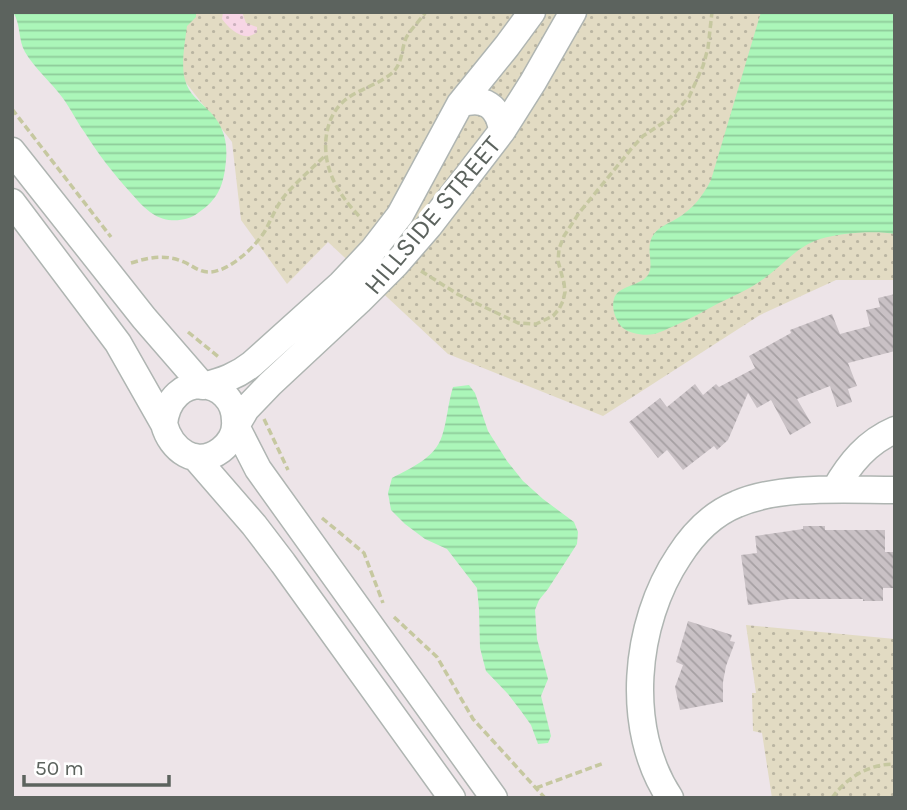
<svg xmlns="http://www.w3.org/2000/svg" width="907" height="810" viewBox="0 0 907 810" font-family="Karla,sans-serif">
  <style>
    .grass { fill: url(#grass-dots) }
    .sand { fill: url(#sand-dots) }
    .water { fill: url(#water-rules) }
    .building { fill: url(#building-back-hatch) }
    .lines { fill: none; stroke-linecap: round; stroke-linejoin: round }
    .minor-casing { stroke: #afb5b2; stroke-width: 29 }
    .path { stroke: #c6c8a0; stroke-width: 3.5; stroke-dasharray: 7 3.5; stroke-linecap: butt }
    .minor { stroke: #fff; stroke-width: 26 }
    .labels { text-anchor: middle; stroke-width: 7; stroke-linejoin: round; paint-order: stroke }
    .street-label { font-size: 26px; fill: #5c635e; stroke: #fff }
  </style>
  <defs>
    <pattern id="grass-dots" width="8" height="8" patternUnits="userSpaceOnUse" patternTransform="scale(1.75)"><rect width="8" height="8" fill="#e2dbc3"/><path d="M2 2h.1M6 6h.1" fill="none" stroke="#bab5a2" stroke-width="1.8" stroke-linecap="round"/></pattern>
    <pattern id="sand-dots" width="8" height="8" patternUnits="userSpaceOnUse" patternTransform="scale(1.75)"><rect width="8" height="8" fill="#f7d6e5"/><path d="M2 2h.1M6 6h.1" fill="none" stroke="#cbb1bd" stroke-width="1.8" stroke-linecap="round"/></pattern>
    <pattern id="water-rules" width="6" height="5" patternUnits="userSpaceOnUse" patternTransform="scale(1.75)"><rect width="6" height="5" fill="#abf6b9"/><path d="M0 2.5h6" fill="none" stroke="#8ecb9a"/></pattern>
    <pattern id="building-back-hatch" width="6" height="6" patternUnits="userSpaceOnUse" patternTransform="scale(1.75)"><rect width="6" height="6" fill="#c9c1c5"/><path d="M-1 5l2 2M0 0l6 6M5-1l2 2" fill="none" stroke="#a6a0a3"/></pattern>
  </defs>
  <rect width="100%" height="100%" fill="#ede4e8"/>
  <!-- grass -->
  <path class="grass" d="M 131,12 L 895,12 L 895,280 L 836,280 L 760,315 L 603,416 L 448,354 L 328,242 L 287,284 L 241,220 L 232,142 Z
    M 746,625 L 895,639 L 895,798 L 772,798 L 762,733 L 753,731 L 752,693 L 756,693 Z"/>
  <!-- sand -->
  <path class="sand" d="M 223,12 L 242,12 L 246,23 L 257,27 L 257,32 C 245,43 230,30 222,19 Z"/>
  <!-- water -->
  <path class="water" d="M 13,12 L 196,12 L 196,17 L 187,26 C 185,42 180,68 186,83 C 190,94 198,100 206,108 C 222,122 228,139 226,160 C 224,184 219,199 198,213 C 186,222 166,223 153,214 C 145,209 137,200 130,192 C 114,174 98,154 85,133 C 77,122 71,109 62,97 C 51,82 35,69 25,52 C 18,40 21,24 13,12 Z
    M 761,12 L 895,12 L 895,234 C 875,230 840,233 820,239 C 795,247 781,268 759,282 C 746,291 731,297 717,304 C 703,312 689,319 674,326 C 668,328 660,333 654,334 C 645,336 630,334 623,328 C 616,322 611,308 614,299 C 618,285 639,287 648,275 C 655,264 644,247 654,234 C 660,226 668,224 676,219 C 692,210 703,196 711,180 Z
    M 469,385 L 475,393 L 488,431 L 507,461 L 523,481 L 543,499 L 574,522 L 578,532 L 577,544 L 548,589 L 539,600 L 535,610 L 537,639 L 548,679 L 541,696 L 551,736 L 548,743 L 538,744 L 531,725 L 521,711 L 508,694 L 486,671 L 480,648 L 479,609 L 477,588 L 447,549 L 425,539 L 405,524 L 391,510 L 388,493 L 392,478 C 411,468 435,458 442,436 C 447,421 448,403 453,387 Z"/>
  <!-- building -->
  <path class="building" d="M 895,294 L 895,351 L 848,363 L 857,386 L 848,389 L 852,402 L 837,407 L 830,386 L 797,399 L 811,423 L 790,435 L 771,400 L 757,408 L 748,393 L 728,440 L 717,450 L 714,446 L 683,470 L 667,450 L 658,458 L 629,422 L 660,398 L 667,407 L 695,384 L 703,395 L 716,384 L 719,387 L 755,368 L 749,356 L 791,333 L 790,330 L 832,314 L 840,334 L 870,326 L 866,310 L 880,307 L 878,298 Z
    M 803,526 L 825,526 L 825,530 L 885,530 L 885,552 L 895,552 L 895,588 L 883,588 L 883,601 L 863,601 L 863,599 L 789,599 L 748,605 L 741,555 L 757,553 L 755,536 L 803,529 Z
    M 688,621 L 732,635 L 730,641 L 735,642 L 726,666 L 723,682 L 723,702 L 680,710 L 675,687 L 683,665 L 676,662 Z"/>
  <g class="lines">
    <!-- minor casing -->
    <g class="minor-casing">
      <path id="minor" d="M 460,104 C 484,96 499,106 502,131
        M 12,151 L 144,318 L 203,386 C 222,381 237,376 252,364 L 341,284 L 373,250 L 400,215 L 460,104 L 507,46 L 532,12
        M 12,202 L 118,343 L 164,424 C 171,450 196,469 221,450 C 230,443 236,433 235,421 C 235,377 170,369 164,424
        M 195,457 L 254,525 L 283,563 L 452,798
        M 835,489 C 850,463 867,442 895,430
        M 494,798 L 258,469 L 236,426 L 246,409 L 270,384 L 359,301 L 396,264 L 429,226 L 502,131 L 533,82 L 573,12
        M 670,798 C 624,729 634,623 679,556 C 693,534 712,514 737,504 C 780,485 848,490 895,490"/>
    </g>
    <!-- path -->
    <path class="path" d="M 12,109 L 111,237
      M 359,216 C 338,194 323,169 326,138 C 328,123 333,110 345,100 C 359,89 378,85 392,73 C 403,63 401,50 406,38 C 411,29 420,20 426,12
      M 131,263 C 150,257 166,254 184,262 C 193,266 199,272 209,272 C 229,272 255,247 265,231 C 272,218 277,204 287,193 C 299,180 313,167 326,155
      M 421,271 L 459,295 L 518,323 L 536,324 L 553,316 L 559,309 L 563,301 L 565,292 L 564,283 L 558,261 L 559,249 L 564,236 L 579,213 L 632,148 L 643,136 L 669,119 L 689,97 L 703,66 L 708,48 L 712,12
      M 188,332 L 220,358
      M 264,419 L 288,470
      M 322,518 L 364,553 L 383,603
      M 394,617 L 437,657 L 473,719 L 545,798
      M 536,788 L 604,763
      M 832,798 C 847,777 869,764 895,764"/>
    <!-- minor -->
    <use href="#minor" class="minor"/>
  </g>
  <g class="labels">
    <!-- street labels -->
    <g class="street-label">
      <text transform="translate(432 215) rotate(-50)" y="9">HILLSIDE STREET</text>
    </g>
  </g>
  <!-- border -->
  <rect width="907" height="810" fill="none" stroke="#5c635e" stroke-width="28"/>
  <!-- scale -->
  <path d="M24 775v10h145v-10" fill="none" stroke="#5c635e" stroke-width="3.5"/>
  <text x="35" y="775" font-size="21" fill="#5c635e" stroke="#ffffff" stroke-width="5" paint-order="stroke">50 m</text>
</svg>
